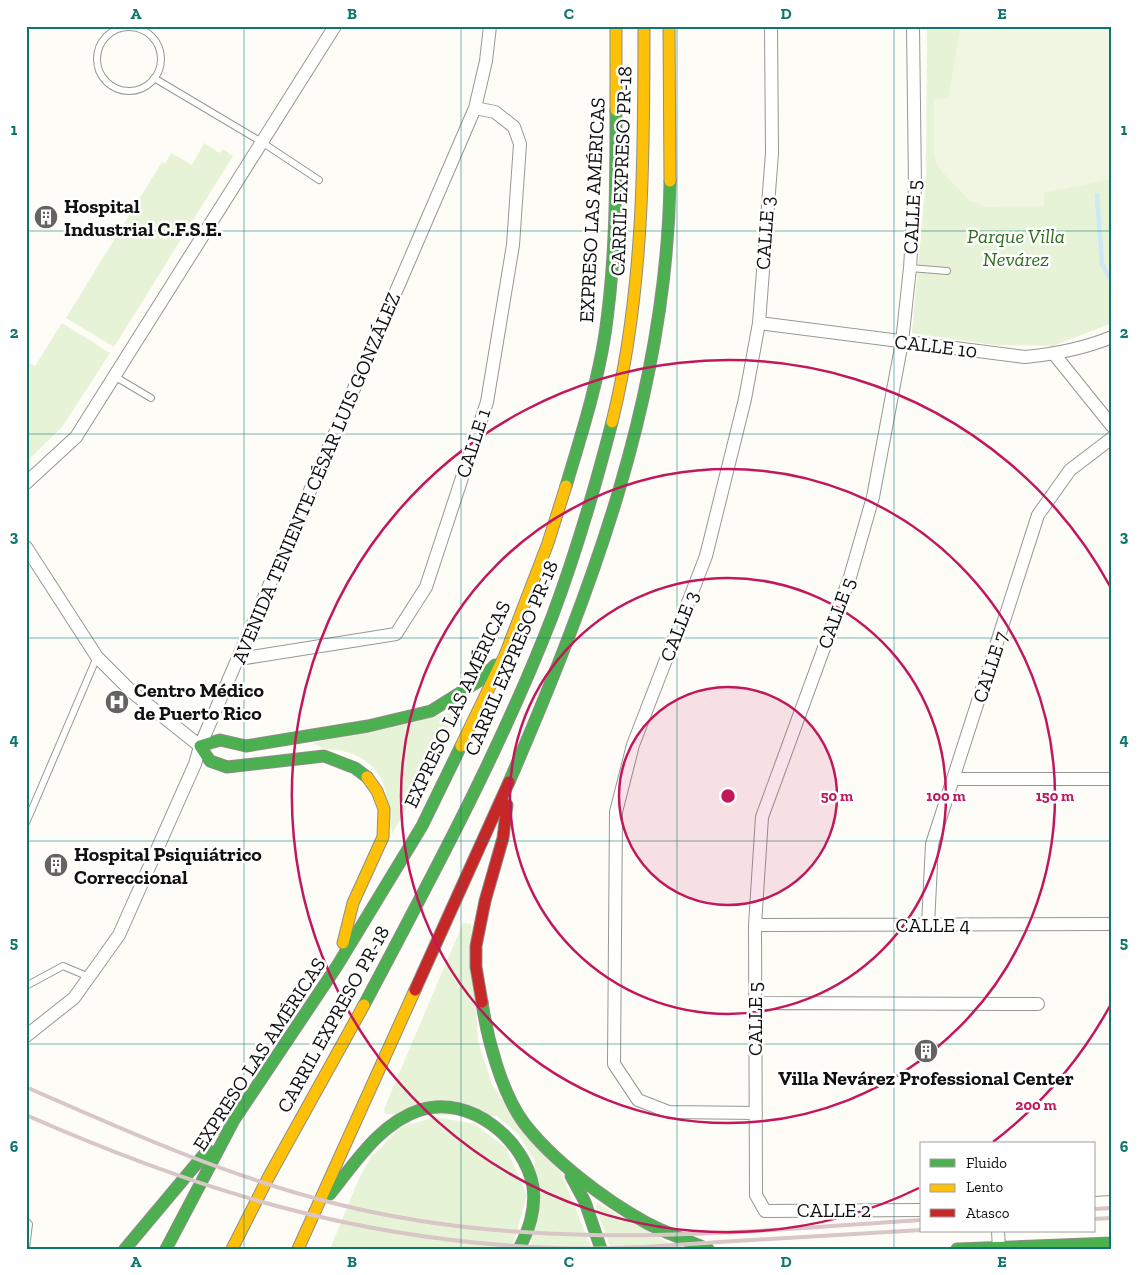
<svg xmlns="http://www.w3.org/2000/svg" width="1138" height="1275" viewBox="0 0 1138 1275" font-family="'Zilla Slab',serif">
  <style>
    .green { fill: #e7f3d7 }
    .pitch { fill: #f0f6e1 }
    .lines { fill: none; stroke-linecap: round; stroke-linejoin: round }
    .stream { stroke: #cde8f7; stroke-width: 4.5 }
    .lane-casing { stroke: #979795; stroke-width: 8 }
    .street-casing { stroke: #979795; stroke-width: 14 }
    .fast-casing { stroke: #8e8d8b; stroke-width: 13 }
    .slow-casing { stroke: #8e8d8b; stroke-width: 13 }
    .jam-casing { stroke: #8e8d8b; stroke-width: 13 }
    .lane { stroke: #fffffe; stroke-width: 6 }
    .street { stroke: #fffffe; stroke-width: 12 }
    .fast { stroke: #4caf50; stroke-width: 11 }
    .slow { stroke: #ffc107; stroke-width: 11 }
    .jam { stroke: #c62828; stroke-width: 11 }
    .rail { stroke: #d9c6c7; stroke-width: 4 }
    .grid { fill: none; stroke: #0f766e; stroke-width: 1; stroke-opacity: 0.55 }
    .ring { fill: none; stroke: #c2185b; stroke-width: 2.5 }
    .labels { text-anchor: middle; stroke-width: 5; stroke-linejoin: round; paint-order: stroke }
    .street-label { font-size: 20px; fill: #111; stroke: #fff }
    .poi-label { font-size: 20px; font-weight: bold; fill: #111; stroke: #fff; text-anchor: start }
    .park-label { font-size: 20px; font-style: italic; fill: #2f6b1f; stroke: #fff }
    .centre { fill: #c2185b; stroke: #fff; stroke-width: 2.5 }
    .ring-label { font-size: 15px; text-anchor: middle; font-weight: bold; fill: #c2185b; stroke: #fff; stroke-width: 5; stroke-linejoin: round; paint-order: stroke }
    .neatline { fill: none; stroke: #0f766e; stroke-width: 2 }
    .grid-label { font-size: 16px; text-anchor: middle; font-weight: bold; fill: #0f766e }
  </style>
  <rect width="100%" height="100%" fill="#fdfcf7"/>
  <!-- green -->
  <path class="green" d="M 927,26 L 1112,26 L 1112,323 L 1053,346 L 994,345 L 912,333 L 926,178 Z
    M 204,143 L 220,153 L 223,149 L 233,156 L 114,347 L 66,318 L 162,162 L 165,164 L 171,153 L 192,165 Z
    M 62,323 L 110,353 L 62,427 L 26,462 L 26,361 L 35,366 Z
    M 449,713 L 452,715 L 452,719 L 417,789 L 392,834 C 387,795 388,763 343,751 C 333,749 321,750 313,743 Z
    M 463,923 L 471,924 L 478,1041 L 492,1084 L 511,1113 L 561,1173 L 592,1249 L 531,1249 L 535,1161 L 519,1135 L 497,1116 L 385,1114 L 384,1109 Z
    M 435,1117 L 475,1124 L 506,1148 L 527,1195 L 512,1249 L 330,1249 L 360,1176 L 371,1157 L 401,1127 Z
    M 597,1203 L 680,1249 L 611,1249 L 596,1207 Z"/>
  <!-- pitch -->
  <path class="pitch" d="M 961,26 L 1112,26 L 1112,179 L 1044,193 L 1044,206 L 986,207 L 969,200 L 937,166 L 934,153 L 934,99 L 948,98 Z"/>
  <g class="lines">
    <!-- stream -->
    <path class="stream" d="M 1097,195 L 1102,264 L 1112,283"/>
    <!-- lane casing -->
    <g class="lane-casing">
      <path id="lane" d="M97 59a32 32 0 1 1 64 0a32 32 0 1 1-64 0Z
        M 154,78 L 260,141 L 319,180
        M 910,268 L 947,271
        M 114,376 L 151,398
        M 26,823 L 97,657
        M 26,986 L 63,966 L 89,977
        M 26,1221 L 29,1224 L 26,1248"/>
    </g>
    <!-- street casing -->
    <g class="street-casing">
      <path id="street" d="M 913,26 L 915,187 L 910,268 L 902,342 L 873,497 L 850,577 L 762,817 L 755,925 L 756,1195 L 765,1211 L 922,1210
        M 759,323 L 1025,357 C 1056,354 1083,349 1112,337
        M 1054,354 L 1112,426
        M 26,483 L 76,437 L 335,26
        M 26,547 L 97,657 L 132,692 L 200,746
        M 239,659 L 396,634 L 426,587 L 487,402 L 513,245 L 520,144 L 514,127 L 495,112 L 475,108
        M 954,779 L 1112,779
        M 755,925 L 1112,924
        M 928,925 L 932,844 L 1038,515 L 1070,470 L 1112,438
        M 755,1003 L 1038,1004
        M 26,1036 L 74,998 L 119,935 L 195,764 L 200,746 L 475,108 L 486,61 L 490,26
        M 756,1113 L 669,1112 L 638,1100 L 614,1064 L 616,812 L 633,745 L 706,556 L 745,399 L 759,323 L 772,153 L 771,26
        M 1094,1203 L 1112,1202
        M 998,1231 L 999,1249"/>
    </g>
    <!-- fast casing -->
    <g class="fast-casing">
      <path id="fast" d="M 566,486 C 581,436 597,386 605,334 C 616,260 616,184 616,110
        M 367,777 L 355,768 L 324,756 L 227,767 L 210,761 L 200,746 L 220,740 L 246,746 L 368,726 L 431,711 L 479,681 L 495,665
        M 509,782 C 592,590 667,392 670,181
        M 482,1002 C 487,1038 502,1094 524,1123 C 552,1160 605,1200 645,1222 C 665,1233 687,1240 708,1249
        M 364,1005 C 431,878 500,751 552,617 C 576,553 595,488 612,422
        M 571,1176 L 585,1202 L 601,1249
        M 330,1194 C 355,1163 380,1123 420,1110 C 470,1094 525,1140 533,1187 C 536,1210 529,1229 519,1249
        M 125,1249 L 208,1150
        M 166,1249 L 234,1120 L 337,966 L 422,826 L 461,746
        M 957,1249 L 1112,1243"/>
    </g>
    <!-- slow casing -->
    <g class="slow-casing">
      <path id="slow" d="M 616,26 L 616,110
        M 669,26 L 670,181
        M 612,422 C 644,294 644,158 644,26
        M 461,746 L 505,655 L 548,543 L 566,486
        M 343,943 L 353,903 L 383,837 L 384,809 L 377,791 L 367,777
        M 232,1249 L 268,1178 L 364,1005
        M 298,1249 L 415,990"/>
    </g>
    <!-- jam casing -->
    <g class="jam-casing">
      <path id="jam" d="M 415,990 L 509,782
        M 482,1002 L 476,967 L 476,946 L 485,901 L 503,838 L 507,805"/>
    </g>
    <!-- lane -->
    <use href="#lane" class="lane"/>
    <!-- street -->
    <use href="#street" class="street"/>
    <!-- fast -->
    <use href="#fast" class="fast"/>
    <!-- slow -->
    <use href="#slow" class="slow"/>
    <!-- jam -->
    <use href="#jam" class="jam"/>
    <!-- rail -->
    <path class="rail" d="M 26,1087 C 128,1132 229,1177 337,1204 C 532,1253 725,1233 922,1220
      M 26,1115 C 201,1192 361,1241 554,1248 C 609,1250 664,1246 719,1242 C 787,1238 854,1234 922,1230
      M 1094,1209 L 1112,1208
      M 1094,1219 L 1112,1218"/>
  </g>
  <!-- grid -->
  <path class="grid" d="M 244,26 L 244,1249M 461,26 L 461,1249M 677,26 L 677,1249M 894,26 L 894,1249M 26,231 L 1112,231M 26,434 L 1112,434M 26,638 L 1112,638M 26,841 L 1112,841M 26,1044 L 1112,1044"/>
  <!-- distance rings -->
  <circle cx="728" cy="796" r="109" fill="#c2185b" fill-opacity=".12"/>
  <g class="ring">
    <circle cx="728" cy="796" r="109"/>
    <circle cx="728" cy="796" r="218"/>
    <circle cx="728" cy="796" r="327"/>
    <path d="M1111 1004A436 436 0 0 1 993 1142M919 1188A436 436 0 1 1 1111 588"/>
  </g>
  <!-- icons -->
  <defs>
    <g id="building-disc" transform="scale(1.25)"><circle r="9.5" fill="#646362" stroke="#fff"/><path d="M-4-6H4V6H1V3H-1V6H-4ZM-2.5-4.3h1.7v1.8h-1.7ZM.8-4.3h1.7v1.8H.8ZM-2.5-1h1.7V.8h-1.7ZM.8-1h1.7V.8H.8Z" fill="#fff"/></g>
    <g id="hospital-disc" transform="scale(1.25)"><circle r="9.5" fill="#646362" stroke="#fff"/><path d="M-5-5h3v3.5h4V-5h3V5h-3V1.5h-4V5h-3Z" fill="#fff"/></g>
  </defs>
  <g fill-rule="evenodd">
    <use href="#building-disc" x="46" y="217"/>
    <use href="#hospital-disc" x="117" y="702"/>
    <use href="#building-disc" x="56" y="865"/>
    <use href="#building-disc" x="926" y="1051"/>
  </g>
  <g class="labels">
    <!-- street labels -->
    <g class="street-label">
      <text transform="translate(621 171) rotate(-88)" y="7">CARRIL EXPRESO PR-18</text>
      <text transform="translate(592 210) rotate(-87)" y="7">EXPRESO LAS AMÉRICAS</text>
      <text transform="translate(912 217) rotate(-87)" y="7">CALLE 5</text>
      <text transform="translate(765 233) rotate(-86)" y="7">CALLE 3</text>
      <text transform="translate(936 346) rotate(7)" y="7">CALLE 10</text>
      <text transform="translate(473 443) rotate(-72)" y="7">CALLE 1</text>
      <text transform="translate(316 478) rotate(-67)" y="7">AVENIDA TENIENTE CÉSAR LUIS GONZÁLEZ</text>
      <text transform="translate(836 613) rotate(-70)" y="7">CALLE 5</text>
      <text transform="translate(679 626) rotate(-69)" y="7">CALLE 3</text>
      <text transform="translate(511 658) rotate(-67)" y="7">CARRIL EXPRESO PR-18</text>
      <text transform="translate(990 667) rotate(-72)" y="7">CALLE 7</text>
      <text transform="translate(457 704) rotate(-65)" y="7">EXPRESO LAS AMÉRICAS</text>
      <text x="933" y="932">CALLE 4</text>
      <text transform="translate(333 1019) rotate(-61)" y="7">CARRIL EXPRESO PR-18</text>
      <text transform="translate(755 1019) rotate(-90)" y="7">CALLE 5</text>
      <text transform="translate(259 1054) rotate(-57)" y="7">EXPRESO LAS AMÉRICAS</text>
      <text x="834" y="1217">CALLE 2</text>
    </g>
    <!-- poi labels -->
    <g class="poi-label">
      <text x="64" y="213">Hospital<tspan x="64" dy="23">Industrial C.F.S.E.</tspan></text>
      <text x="134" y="697">Centro Médico<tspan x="134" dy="23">de Puerto Rico</tspan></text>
      <text x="74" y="861">Hospital Psiquiátrico<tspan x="74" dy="23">Correccional</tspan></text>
      <text x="926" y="1085" text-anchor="middle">Villa Nevárez Professional Center</text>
    </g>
    <!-- park labels -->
    <g class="park-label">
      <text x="1016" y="243">Parque Villa<tspan x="1016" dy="23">Nevárez</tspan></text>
    </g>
  </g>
  <circle cx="728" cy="796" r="8" class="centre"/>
  <g class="ring-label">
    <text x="837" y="801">50 m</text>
    <text x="946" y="801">100 m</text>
    <text x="1055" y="801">150 m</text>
    <text x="1036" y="1110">200 m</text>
  </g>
  <!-- border -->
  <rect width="1138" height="1275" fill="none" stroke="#ffffff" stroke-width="55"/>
  <!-- legend -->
  <rect x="920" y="1142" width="175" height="90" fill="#ffffff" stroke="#a0a0a0"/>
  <rect x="930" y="1159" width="25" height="8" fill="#4caf50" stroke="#a0a0a0"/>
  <text x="966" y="1168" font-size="15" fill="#111111">Fluido</text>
  <rect x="930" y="1184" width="25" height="8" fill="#ffc107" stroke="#a0a0a0"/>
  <text x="966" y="1192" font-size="15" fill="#111111">Lento</text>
  <rect x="930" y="1209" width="25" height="8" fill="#c62828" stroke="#a0a0a0"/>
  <text x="966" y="1218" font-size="15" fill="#111111">Atasco</text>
  <rect x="28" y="28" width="1082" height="1220" class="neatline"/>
  <g class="grid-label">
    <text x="136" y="19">A</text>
    <text x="352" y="19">B</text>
    <text x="569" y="19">C</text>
    <text x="786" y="19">D</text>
    <text x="1002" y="19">E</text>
    <text x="14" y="135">1</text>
    <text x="1124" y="135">1</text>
    <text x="14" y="338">2</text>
    <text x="1124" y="338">2</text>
    <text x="14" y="542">3</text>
    <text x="1124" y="542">3</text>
    <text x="14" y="745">4</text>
    <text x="1124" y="745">4</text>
    <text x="14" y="948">5</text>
    <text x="1124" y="948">5</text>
    <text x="14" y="1152">6</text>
    <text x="1124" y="1152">6</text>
    <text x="136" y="1267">A</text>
    <text x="352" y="1267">B</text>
    <text x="569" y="1267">C</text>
    <text x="786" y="1267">D</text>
    <text x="1002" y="1267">E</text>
  </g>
</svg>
